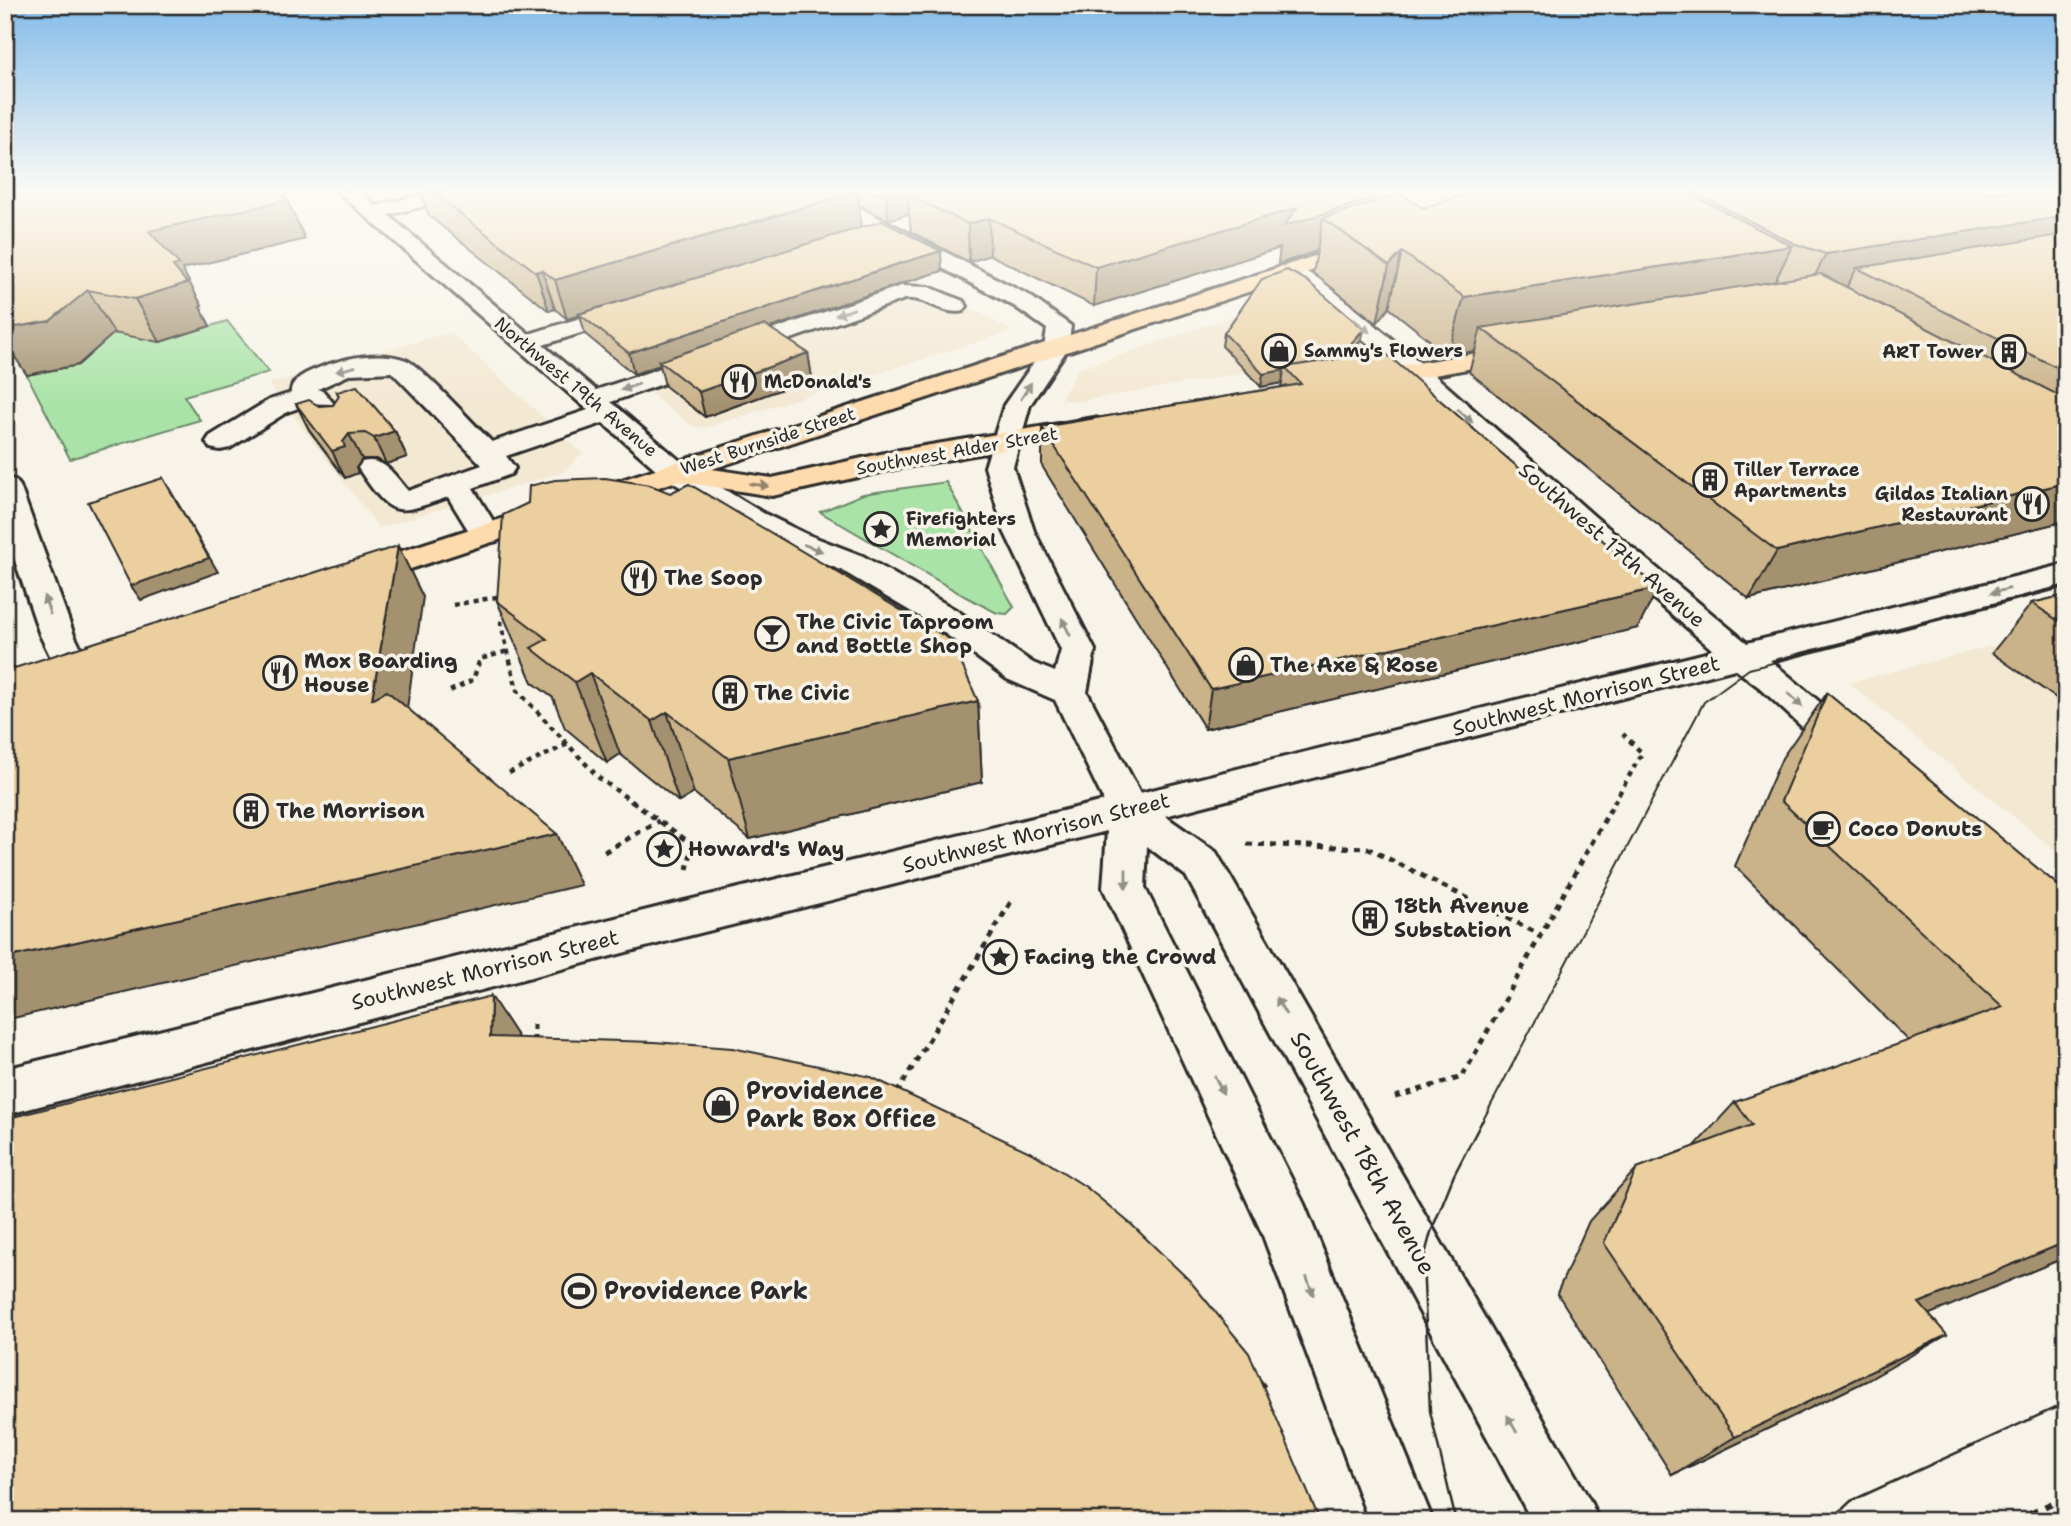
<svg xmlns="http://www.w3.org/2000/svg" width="2071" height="1526" viewBox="0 0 2071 1526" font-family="'Shantell Sans',sans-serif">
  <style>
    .built { fill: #f3e8d2 }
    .green { fill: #aae3a7; stroke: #6a8769; stroke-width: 2 }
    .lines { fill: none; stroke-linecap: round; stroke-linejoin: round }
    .minor-casing { stroke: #2b2b2b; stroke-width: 6 }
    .major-casing { stroke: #2b2b2b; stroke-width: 6 }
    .path-far2 { stroke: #2b2b2b; stroke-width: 4.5; stroke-dasharray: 5 5; stroke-linecap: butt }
    .path-far1 { stroke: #2b2b2b; stroke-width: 5; stroke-dasharray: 6 6; stroke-linecap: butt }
    .path { stroke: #2b2b2b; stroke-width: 6; stroke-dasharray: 8 8; stroke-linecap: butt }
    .minor { fill: #f7f3e8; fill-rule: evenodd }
    .major { fill: #fedbac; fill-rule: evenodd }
    .tram-far1 { stroke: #2b2b2b; stroke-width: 2 }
    .tram { stroke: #2b2b2b; stroke-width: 2.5 }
    .wall { fill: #cab289; stroke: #2b2b2b; stroke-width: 2 }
    .shaded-wall { fill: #a4916f; stroke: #2b2b2b; stroke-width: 2 }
    .building { fill: #ebcf9f; stroke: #2b2b2b; stroke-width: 2 }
    .oneway { fill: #918f8a }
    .oneway2 { fill: #94836c }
    .labels { text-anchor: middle; stroke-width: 7; stroke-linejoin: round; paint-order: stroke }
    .far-poi-label { font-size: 18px; font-weight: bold; fill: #2b2b2b; stroke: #f7f3e8; text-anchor: start }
    .far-street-label { font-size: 18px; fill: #2b2b2b; stroke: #f7f3e8 }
    .street-label { font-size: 21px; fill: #2b2b2b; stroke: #f7f3e8 }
    .poi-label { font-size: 21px; font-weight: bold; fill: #2b2b2b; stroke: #f7f3e8; text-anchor: start }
    .near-poi-label { font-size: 24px; font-weight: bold; fill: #2b2b2b; stroke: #f7f3e8; text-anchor: start }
    .near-street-label { font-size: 24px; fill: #2b2b2b; stroke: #f7f3e8 }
  </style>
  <rect width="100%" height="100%" fill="#f7f3e8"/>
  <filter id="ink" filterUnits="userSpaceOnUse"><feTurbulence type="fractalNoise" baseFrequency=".0143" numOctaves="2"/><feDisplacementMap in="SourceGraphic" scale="14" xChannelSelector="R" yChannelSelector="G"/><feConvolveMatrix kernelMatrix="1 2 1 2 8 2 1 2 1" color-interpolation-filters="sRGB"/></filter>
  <g filter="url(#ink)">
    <!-- built -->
    <path class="built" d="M 873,252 L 1012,331 L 704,428 L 691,425 L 629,377 L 828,310 L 779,282 Z
      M 1277,301 L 1337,356 L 1076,402 L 1061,400 L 1077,370 Z
      M 450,332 L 582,453 L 564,472 L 379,528 L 269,384 Z
      M 2045,632 L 2066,645 L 2066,859 L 1849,683 Z"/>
    <!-- green -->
    <path class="green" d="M 227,321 L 269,372 L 184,396 L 200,420 L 70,459 L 27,375 L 78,365 L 76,344 L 142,327 L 152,341 L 160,342 Z
      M 946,482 L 1014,607 L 1007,614 L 997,613 L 966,597 L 820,512 L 863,494 Z"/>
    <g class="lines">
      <!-- minor casing -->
      <g class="minor-casing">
        <path id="minor" d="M 338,192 L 360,192 L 376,206 L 432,192 L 467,192 L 464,196 L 388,215 L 529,334 L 625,304 L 641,304 L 645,309 L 641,314 L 543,345 L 596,390 L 901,286 L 929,287 L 963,301 L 967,306 L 963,311 C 943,316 928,297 905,299 L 611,402 L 686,466 L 763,513 L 806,534 L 863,556 L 956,610 L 1033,663 L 1055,672 L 1061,650 L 1004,531 L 985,467 L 1004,405 L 1044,348 L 1047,329 L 1014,306 L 806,196 L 803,192 L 829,192 L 1030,296 L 1071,326 L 1068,348 L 1030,405 L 1013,467 L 1034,531 L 1095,650 L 1087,692 L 1140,793 L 1714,651 L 1572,528 L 1405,375 L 1305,290 L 1280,276 L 1277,271 L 1280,266 L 1296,266 L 1321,280 L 1423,365 L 1594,516 L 1747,643 L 2066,564 L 2066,584 L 1770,660 L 1863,739 L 1869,749 L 1863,759 L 1850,763 L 1837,759 L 1759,687 L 1735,669 L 1165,816 L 1216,852 L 1589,1499 L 1599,1521 L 1532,1521 L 1186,876 L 1147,846 L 1145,888 L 1304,1204 L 1433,1521 L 1369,1521 L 1262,1233 L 1103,888 L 1107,831 L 676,939 L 5,1115 L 5,1069 L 676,903 L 1104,801 L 1055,700 L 1007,679 L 932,624 L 841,570 L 784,548 L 741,525 L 666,478 L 603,423 L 506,456 L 515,468 L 511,474 L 473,488 L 501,534 L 497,541 L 486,543 L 475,541 L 448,497 C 394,516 392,518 358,468 L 362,462 C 384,456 395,476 408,491 L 482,465 L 392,372 L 351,374 L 318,389 L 324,392 L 349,422 L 345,428 C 325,433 318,419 307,405 L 287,412 L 230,448 L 220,450 L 210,448 L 206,442 L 210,436 L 269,400 L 291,393 C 290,380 306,373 316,369 C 342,358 380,350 406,360 C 420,365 477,428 492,442 L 588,410 Z
          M 5,477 L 15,480 L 20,486 L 74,635 L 91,668 L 86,676 L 73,680 L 60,676 L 40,635 L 5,531 Z"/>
      </g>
      <!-- major casing -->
      <g class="major-casing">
        <path id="major" d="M 1364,240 L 1372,241 L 1375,246 L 1372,251 L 712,469 L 772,478 L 894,451 L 1094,418 L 1104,420 L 1108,426 L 1104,432 L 894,469 L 772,496 L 677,481 L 368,583 L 357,586 L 346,583 L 341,576 L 346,569 Z
          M 1525,345 L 1534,347 L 1537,352 L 1534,357 L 1357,389 L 1348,386 L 1344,381 L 1348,376 L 1357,373 Z"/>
      </g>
      <!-- path-far2 -->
      <path class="path-far2" d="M 453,605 L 502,596
        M 504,611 L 501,623 L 517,690 L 599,778 L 634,803
        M 450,691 L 473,680 L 480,659 L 508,651
        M 509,773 L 568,744
        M 1614,803 L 1642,753 L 1623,734"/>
      <!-- path-far1 -->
      <path class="path-far1" d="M 631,801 L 693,845 L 687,869
        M 1247,844 L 1367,848 L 1541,935
        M 604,852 L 659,821
        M 534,1024 L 534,1044
        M 897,1093 L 1012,900
        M 1395,1097 L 1462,1077 L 1615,801"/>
      <!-- path -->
      <path class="path" d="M 1259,1381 L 1266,1390
        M 2016,1521 L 2066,1496"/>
      <!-- minor -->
      <use href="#minor" class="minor"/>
      <!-- major -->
      <use href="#major" class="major"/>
      <!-- tram-far1 -->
      <path class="tram-far1" d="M 1482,1122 L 1704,702 L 1749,669 L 2066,587"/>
      <!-- tram -->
      <path class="tram" d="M 1456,1521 L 1430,1411 L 1423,1262 L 1431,1232 L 1454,1175 L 1482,1121
        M 1830,1521 L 1851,1501 L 2066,1403"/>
    </g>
    <!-- wall -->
    <path class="wall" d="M 5,192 L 287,200 L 305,239 L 182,269 L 202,306 L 200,307 L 210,326 L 160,342 L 114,333 L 78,365 L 27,375 L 5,342 Z
      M 420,192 L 1357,192 L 1373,203 L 1423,208 L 1473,192 L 2066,192 L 2066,521 L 1749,599 L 1469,372 L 1475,351 L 1448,355 L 1389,308 L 1377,323 L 1313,273 L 1317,251 L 1278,264 L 1280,248 L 1094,306 L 990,255 L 969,262 L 911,232 L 909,214 L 888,220 L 859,205 L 861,227 L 942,271 L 900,284 L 769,328 L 808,353 L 812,378 L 705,417 L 665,386 L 660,365 L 634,374 L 585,334 L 580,315 L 567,319 L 555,309 L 549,311 L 429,216 Z
      M 1364,329 L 1361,341 L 1352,352 L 1638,628 L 1205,729 L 1042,466 L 1042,427 L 1281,387 L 1282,383 L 1261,387 L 1222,346 L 1224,333 Z
      M 337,392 L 395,431 L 407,457 L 386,464 L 377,459 L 362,459 L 356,468 L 358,473 L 345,478 L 309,430 L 296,404 L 333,405 L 339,397 Z
      M 2066,595 L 2066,705 L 1992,653 L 2032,603 Z
      M 497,601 L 978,701 L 982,782 L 750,839 L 694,793 L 679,802 L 620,754 L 607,763 L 565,728 L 553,698 L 532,682 Z
      M 1827,693 L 2066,892 L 2066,1257 L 1928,1314 L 1868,1380 L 1672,1475 L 1557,1293 L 1589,1221 L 1637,1168 L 1694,1147 L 1735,1102 L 1909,1041 L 1735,866 L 1782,758 Z"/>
    <!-- shaded-wall -->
    <path class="shaded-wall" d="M 858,192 L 861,228 L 579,314 L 580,315 L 567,319 L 555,280 Z
      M 886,192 L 977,192 L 908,195 L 909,214 L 888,220 Z
      M 1374,198 L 1367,235 L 1323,218 L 1317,251 L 1278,264 L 1280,248 L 1094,306 L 1096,267 L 1297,208 Z
      M 287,200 L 305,239 L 182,269 L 202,306 L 200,307 L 210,326 L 160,342 L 135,299 L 149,231 Z
      M 2066,210 L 2066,251 L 1857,268 L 1846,288 L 1805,295 L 1826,254 Z
      M 989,218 L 990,255 L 969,262 L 968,224 Z
      M 1792,246 L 1765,302 L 1481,328 L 1475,351 L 1448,355 L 1464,297 Z
      M 941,251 L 942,271 L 900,284 L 663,364 L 659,361 L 660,365 L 634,374 L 629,353 L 898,264 Z
      M 1402,252 L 1389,308 L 1377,323 L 1389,266 Z
      M 542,270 L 555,309 L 549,311 L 536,272 Z
      M 88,290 L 114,333 L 78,365 L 27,375 L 5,342 L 5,329 Z
      M 1364,329 L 1361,341 L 1344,360 L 1347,348 Z
      M 808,353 L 812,378 L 705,417 L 699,392 Z
      M 1284,370 L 1282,383 L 1261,387 L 1263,374 Z
      M 395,431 L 407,457 L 386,464 L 374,438 Z
      M 349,434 L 362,459 L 356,468 L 358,473 L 345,478 L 332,451 L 343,442 Z
      M 163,478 L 218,572 L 141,600 L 131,586 Z
      M 2066,483 L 2066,521 L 1749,599 L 1777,551 Z
      M 398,546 L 423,597 L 401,750 L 372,699 Z
      M 1658,588 L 1638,628 L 1205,729 L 1211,689 Z
      M 590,673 L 620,754 L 607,763 L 575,682 Z
      M 978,701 L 982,782 L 750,839 L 728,758 Z
      M 667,712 L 694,793 L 679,802 L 652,721 Z
      M 557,834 L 581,885 L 5,1020 L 5,958 Z
      M 491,996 L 521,1042 L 490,1037 Z
      M 2066,1242 L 2066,1257 L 1844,1350 L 1919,1303 Z
      M 1947,1335 L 1868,1380 L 1672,1475 L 1735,1437 Z"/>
    <!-- building -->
    <path class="building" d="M 5,192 L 279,192 L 287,200 L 149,231 L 179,264 L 173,266 L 187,283 L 135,299 L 88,290 L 50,321 L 5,329 Z
      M 432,192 L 856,192 L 555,280 L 542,270 L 536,272 Z
      M 917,192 L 1357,192 L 1374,198 L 1284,226 L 1297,208 L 1096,267 L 989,218 L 968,224 L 908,195 Z
      M 1473,192 L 1686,192 L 1792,246 L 1464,297 L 1402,252 L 1389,266 L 1323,218 L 1401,194 L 1423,208 Z
      M 1693,192 L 2066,192 L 2066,216 L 1826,254 L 1793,243 Z
      M 882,221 L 941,251 L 898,264 L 629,353 L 579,314 Z
      M 2066,234 L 2066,372 L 1857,268 Z
      M 1287,270 L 1306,280 L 1364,329 L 1347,348 L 1356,356 L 1285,367 L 1284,370 L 1263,374 L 1224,333 L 1262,279 Z
      M 1821,274 L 2066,399 L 2066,483 L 1777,551 L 1481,328 Z
      M 765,325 L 808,353 L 699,392 L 659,361 Z
      M 1383,351 L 1658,588 L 1211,689 L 1042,427 L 1301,384 L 1285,367 Z
      M 357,386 L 395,431 L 374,438 L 365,433 L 349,434 L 343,442 L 345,447 L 332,451 L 296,404 L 309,400 L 319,406 L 333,405 L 339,396 L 337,392 Z
      M 163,478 L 209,558 L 131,586 L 88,502 Z
      M 605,478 L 650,485 L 670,493 L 689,484 L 951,640 L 978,701 L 728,758 L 667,712 L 652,721 L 590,673 L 575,682 L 531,648 L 547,639 L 497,601 L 503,515 L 528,503 L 529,486 L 555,480 Z
      M 398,546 L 372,699 L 387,691 L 557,834 L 5,958 L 5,671 Z
      M 2066,595 L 2066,626 L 2032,603 Z
      M 1827,693 L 2066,892 L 2066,1242 L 1919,1303 L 1947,1335 L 1735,1437 L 1604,1243 L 1637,1168 L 1752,1125 L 1735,1102 L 2003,1007 L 1781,801 Z
      M 491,996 L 490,1037 L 654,1042 L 732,1048 L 871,1077 L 1036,1155 L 1086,1187 L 1132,1225 L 1190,1281 L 1249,1353 L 1320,1521 L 5,1521 L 5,1119 Z"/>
    <!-- one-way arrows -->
    <defs><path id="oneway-solid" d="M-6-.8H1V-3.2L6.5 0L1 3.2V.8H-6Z" transform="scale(1.75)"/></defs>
    <g class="oneway">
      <use href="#oneway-solid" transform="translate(845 312) rotate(161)"/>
      <use href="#oneway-solid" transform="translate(1362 326) rotate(40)"/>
      <use href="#oneway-solid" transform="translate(346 369) rotate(166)"/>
      <use href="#oneway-solid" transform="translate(630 387) rotate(161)"/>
      <use href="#oneway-solid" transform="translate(1026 391) rotate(-58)"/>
      <use href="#oneway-solid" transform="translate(1465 416) rotate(42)"/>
      <use href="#oneway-solid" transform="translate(813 548) rotate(21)"/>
      <use href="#oneway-solid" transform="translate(2000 591) rotate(166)"/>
      <use href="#oneway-solid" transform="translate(47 605) rotate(-109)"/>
      <use href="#oneway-solid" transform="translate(1066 627) rotate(-116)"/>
      <use href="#oneway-solid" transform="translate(1795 700) rotate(43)"/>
      <use href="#oneway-solid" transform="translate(1126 879) rotate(90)"/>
      <use href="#oneway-solid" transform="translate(1281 1006) rotate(-119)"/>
      <use href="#oneway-solid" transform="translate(1219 1085) rotate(64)"/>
      <use href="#oneway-solid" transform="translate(1310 1286) rotate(69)"/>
      <use href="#oneway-solid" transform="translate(1512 1424) rotate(-119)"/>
    </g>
    <use class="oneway2" href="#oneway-solid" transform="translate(759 485) rotate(8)"/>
  </g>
  <!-- sky -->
  <linearGradient id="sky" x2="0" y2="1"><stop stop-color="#83bbe9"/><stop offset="0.47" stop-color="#fbfaf5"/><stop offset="1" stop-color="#fbfaf5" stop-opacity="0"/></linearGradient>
  <rect width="2071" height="406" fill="url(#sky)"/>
  <!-- icons -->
  <defs>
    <g id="shop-ring" transform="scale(1.75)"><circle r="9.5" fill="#f7f3e8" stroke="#2b2b2b" stroke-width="1.5"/><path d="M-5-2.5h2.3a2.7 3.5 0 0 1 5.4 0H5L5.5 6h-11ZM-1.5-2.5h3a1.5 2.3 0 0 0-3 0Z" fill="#2b2b2b"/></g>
    <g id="building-ring" transform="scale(1.75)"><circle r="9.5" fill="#f7f3e8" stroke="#2b2b2b" stroke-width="1.5"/><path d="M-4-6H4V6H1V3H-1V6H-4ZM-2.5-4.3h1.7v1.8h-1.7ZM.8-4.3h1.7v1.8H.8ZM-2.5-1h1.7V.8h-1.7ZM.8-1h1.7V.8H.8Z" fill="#2b2b2b"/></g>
    <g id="restaurant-ring" transform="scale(1.75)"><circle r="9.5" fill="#f7f3e8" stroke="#2b2b2b" stroke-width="1.5"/><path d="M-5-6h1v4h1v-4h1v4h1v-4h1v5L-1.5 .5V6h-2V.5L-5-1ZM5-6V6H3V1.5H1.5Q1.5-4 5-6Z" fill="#2b2b2b"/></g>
    <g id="sight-ring" transform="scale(1.75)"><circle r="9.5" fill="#f7f3e8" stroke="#2b2b2b" stroke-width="1.5"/><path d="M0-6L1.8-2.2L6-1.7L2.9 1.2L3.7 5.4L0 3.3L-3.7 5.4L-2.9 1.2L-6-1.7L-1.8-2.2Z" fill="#2b2b2b"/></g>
    <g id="bar-ring" transform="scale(1.75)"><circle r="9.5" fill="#f7f3e8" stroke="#2b2b2b" stroke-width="1.5"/><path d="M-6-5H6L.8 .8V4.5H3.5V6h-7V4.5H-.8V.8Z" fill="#2b2b2b"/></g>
    <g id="cafe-ring" transform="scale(1.75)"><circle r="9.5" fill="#f7f3e8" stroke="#2b2b2b" stroke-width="1.5"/><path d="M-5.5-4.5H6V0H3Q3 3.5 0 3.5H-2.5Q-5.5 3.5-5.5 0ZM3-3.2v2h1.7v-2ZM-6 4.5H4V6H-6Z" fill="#2b2b2b"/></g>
    <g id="stadium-ring" transform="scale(1.75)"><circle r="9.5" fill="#f7f3e8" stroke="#2b2b2b" stroke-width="1.5"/><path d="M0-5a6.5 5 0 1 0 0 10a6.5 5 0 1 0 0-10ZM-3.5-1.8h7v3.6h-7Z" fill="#2b2b2b"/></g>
  </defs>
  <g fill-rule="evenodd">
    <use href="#shop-ring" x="1279" y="351"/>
    <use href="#building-ring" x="2009" y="352"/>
    <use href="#restaurant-ring" x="739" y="382"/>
    <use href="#building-ring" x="1710" y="480"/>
    <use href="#restaurant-ring" x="2032" y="504"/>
    <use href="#sight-ring" x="881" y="529"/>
    <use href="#restaurant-ring" x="639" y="578"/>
    <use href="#bar-ring" x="772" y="634"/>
    <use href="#shop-ring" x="1246" y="665"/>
    <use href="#restaurant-ring" x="280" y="673"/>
    <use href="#building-ring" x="730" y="693"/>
    <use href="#building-ring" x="251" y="811"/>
    <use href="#cafe-ring" x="1823" y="829"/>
    <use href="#sight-ring" x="664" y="849"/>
    <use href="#building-ring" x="1370" y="918"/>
    <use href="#sight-ring" x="1000" y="957"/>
    <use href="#shop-ring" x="721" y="1105"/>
    <use href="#stadium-ring" x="579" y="1291"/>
  </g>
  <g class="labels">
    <!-- far-poi labels -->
    <g class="far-poi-label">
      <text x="1304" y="357">Sammy's Flowers</text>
      <text x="1984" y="358" text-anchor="end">ART Tower</text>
      <text x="764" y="388">McDonald's</text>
      <text x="1734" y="476">Tiller Terrace<tspan x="1734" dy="21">Apartments</tspan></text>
      <text x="2008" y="500" text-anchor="end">Gildas Italian<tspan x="2008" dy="21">Restaurant</tspan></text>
      <text x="906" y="525">Firefighters<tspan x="906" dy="21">Memorial</tspan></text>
    </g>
    <!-- far-street labels -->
    <g class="far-street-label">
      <text transform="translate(576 387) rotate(40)" y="6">Northwest 19th Avenue</text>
      <text transform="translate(768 441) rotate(-18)" y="6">West Burnside Street</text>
      <text transform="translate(957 451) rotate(-10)" y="6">Southwest Alder Street</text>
    </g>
    <!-- street labels -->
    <g class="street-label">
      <text transform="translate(1612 545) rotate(41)" y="7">Southwest 17th Avenue</text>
      <text transform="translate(1586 696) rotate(-14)" y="7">Southwest Morrison Street</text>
      <text transform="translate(1036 833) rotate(-14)" y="7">Southwest Morrison Street</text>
      <text transform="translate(485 970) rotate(-14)" y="7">Southwest Morrison Street</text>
    </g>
    <!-- poi labels -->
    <g class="poi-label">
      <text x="664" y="585">The Soop</text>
      <text x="796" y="629">The Civic Taproom<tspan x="796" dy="24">and Bottle Shop</tspan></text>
      <text x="304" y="668">Mox Boarding<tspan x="304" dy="24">House</tspan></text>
      <text x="1270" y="672">The Axe &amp; Rose</text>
      <text x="754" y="700">The Civic</text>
      <text x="276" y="818">The Morrison</text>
      <text x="1848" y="836">Coco Donuts</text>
      <text x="688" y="856">Howard's Way</text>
      <text x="1394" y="913">18th Avenue<tspan x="1394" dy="24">Substation</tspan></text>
      <text x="1024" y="964">Facing the Crowd</text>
    </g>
    <!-- near-poi labels -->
    <g class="near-poi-label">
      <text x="746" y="1099">Providence<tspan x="746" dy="28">Park Box Office</tspan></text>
      <text x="604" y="1299">Providence Park</text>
    </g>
    <!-- near-street labels -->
    <g class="near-street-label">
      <text transform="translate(1363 1153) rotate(61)" y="8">Southwest 18th Avenue</text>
    </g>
  </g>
  <!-- margin -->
  <rect width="2071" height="1526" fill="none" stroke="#f7f3e8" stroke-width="28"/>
  <rect x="14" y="14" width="2043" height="1498" fill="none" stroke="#2b2b2b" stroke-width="2.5" filter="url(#ink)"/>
</svg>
